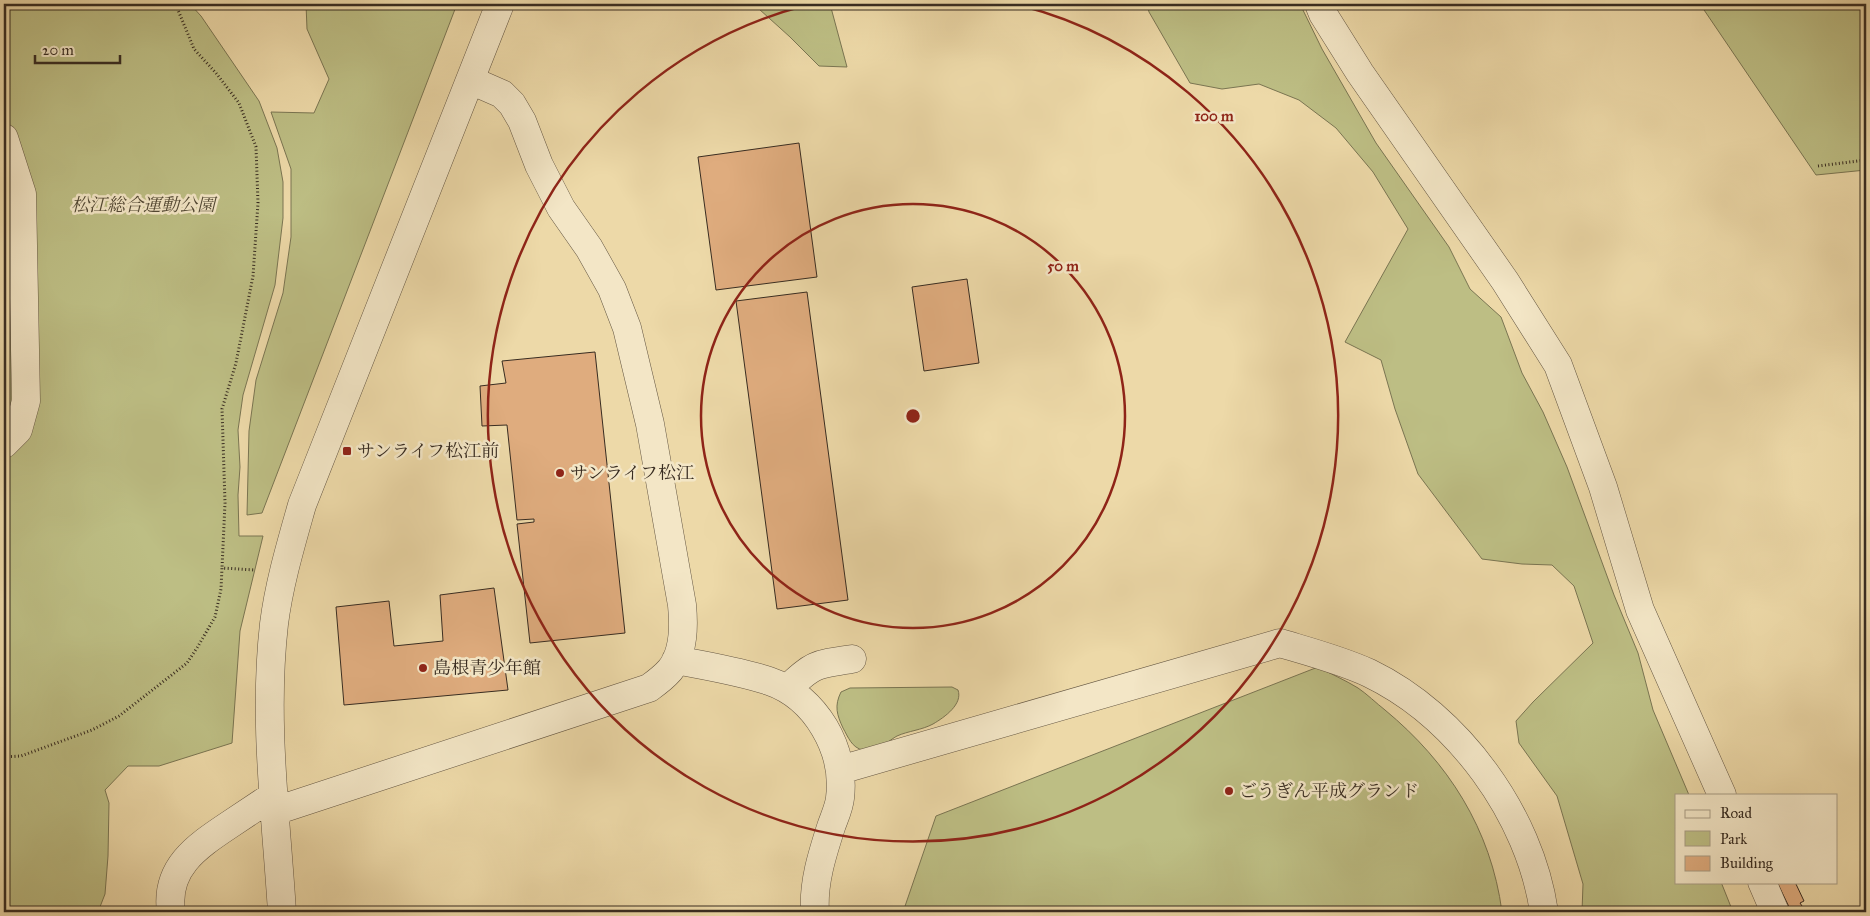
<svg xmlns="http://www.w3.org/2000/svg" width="1870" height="916" viewBox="0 0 1870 916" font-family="'IM FELL Great Primer','Noto Serif JP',serif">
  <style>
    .green { fill: #bdbe84; stroke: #7a7552 }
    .building { fill: #dfac7e; stroke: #382c21 }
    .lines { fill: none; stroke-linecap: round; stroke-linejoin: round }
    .minor-casing { stroke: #655743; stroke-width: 29 }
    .path { stroke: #382c21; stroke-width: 3; stroke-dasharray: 1 2.5; stroke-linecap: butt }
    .minor { stroke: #f3e6c6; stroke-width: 28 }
    .ring { fill: none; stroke: #8f2418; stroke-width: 2.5 }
    .poi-dot { fill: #8f2418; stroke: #f3e6c6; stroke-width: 2 }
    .labels { text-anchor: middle; stroke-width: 5; stroke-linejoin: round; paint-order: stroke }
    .park-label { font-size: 18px; font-style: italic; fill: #534935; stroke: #f3e6c6 }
    .poi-label { font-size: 18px; fill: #382c21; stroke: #f3e6c6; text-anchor: start }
    .centre { fill: #8f2418; stroke: #f3e6c6; stroke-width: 2.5 }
    .ring-label { font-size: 15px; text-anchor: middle; font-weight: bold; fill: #8f2418; stroke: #f3e6c6; stroke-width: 5; stroke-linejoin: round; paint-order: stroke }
  </style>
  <rect width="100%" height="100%" fill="#edd9a8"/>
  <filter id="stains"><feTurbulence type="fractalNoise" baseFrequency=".004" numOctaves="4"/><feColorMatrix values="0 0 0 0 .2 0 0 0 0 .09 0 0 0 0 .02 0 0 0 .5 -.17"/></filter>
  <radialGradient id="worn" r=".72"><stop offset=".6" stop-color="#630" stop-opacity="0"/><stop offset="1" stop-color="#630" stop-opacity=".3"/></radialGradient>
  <!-- green -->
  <path class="green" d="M 4,4 L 190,4 L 201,16 L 259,101 L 277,148 L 283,182 L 283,218 L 275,285 L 243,395 L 238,430 L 240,467 L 238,495 L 239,536 L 263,536 L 240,631 L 232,743 L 159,766 L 128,766 L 105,790 L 109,803 L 108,856 L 105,894 L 98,912 L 4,912 Z
    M 306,4 L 457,4 L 262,513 L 247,515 L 249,431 L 256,380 L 283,293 L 291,237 L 291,169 L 271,112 L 314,113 L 329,79 L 307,29 Z
    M 761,4 L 830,4 L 847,67 L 819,66 L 790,37 L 759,9 Z
    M 1147,4 L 1300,4 L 1322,49 L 1376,143 L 1449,247 L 1470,289 L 1501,317 L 1522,373 L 1543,412 L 1567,467 L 1614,595 L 1638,653 L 1653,710 L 1689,795 L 1676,795 L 1676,882 L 1721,882 L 1733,912 L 1582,912 L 1583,884 L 1557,796 L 1519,743 L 1516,721 L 1533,702 L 1593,643 L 1574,586 L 1552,565 L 1522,564 L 1482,559 L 1418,474 L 1395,409 L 1381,360 L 1345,342 L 1408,229 L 1373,172 L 1336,128 L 1299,100 L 1259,84 L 1222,89 L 1190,83 L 1149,12 Z
    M 1700,4 L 1866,4 L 1866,170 L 1816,175 Z
    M 1318,667 C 1331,674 1345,680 1358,688 C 1367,694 1376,703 1385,710 C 1448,762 1491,829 1502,912 L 903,912 L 936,816 Z
    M 952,687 L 958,690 C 963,704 945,717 933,724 C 922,730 908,731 897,736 C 886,742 877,754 863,750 C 852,748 848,737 843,728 C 837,715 834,706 841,692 L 850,688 Z"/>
  <!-- building -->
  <path class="building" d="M 799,143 L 817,277 L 716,290 L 698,157 Z
    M 967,279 L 979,363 L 924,371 L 912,287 Z
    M 807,292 L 848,600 L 777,609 L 736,301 Z
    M 595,352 L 625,633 L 530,643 L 517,524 L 534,522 L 534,519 L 517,520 L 507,425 L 482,426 L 480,386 L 506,383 L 502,361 Z
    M 494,588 L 508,690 L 344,705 L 336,607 L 389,601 L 394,646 L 443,641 L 440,595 Z
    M 1777,882 L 1795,882 L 1804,901 L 1800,903 L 1802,906 L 1791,911 Z"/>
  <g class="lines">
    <!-- minor casing -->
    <g class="minor-casing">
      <path id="minor" d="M 1319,4 L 1323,14 L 1360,73 L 1505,281 L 1558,365 L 1603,487 L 1640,610 L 1722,795
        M 4,138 L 22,194 L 26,401 L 18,430 L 4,444
        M 676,660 C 707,666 739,671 769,681 C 816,697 846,750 840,798 C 839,808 834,818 831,827 C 822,855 813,883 815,912
        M 787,689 C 813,664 816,664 852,659
        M 840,770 L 1280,643 C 1310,652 1341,660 1369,673 C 1458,716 1530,815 1544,912
        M 275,811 L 649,688 C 656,683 664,677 670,670 C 684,653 684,625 682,605 L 650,424 L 627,328 L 612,289 L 589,248 L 561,208 L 539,165 L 522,121 L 512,104 L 502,94 L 470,80
        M 1762,882 L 1775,912
        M 171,912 C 165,868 196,847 229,825 C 244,815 259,805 274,795
        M 282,912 C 276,816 263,720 274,624 C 279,584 291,544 302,505 L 500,4"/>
    </g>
    <!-- path -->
    <path class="path" d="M 171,4 L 178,10 L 194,49 L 216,73 L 239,103 L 256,147 L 258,203 L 253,276 L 236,363 L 222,409 L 225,503 L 222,568
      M 1818,166 L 1866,160
      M 4,757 L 21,756 L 92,730 L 119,716 L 187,663 L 197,648 L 215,617 L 221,589 L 222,568 L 255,570"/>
    <!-- minor -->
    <use href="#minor" class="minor"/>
  </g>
  <!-- distance rings -->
  <g class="ring">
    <circle cx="913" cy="416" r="212"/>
    <path d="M1019 5A425 425 0 1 1 807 5"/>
  </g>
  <!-- markers -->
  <g class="poi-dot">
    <rect x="342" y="446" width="10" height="10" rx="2.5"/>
    <circle cx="560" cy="473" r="5"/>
    <circle cx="423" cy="668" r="5"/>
    <circle cx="1229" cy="791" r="5"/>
  </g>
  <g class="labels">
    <!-- park labels -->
    <g class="park-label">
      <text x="143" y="211">松江総合運動公園</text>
    </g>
    <!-- poi labels -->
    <g class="poi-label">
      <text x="357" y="457">サンライフ松江前</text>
      <text x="570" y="479">サンライフ松江</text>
      <text x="433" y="674">島根青少年館</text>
      <text x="1239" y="797">ごうぎん平成グランド</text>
    </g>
  </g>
  <circle cx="913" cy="416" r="8" class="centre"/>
  <g class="ring-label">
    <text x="1214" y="121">100 m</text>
    <text x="1063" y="271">50 m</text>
  </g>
  <!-- margin -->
  <rect width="1870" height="916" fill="none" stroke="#edd9a8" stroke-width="20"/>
  <rect x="5" y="5" width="1860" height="906" fill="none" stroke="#382c21" stroke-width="2.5"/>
  <rect x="10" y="10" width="1850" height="896" fill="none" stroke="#382c21"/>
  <!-- legend -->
  <rect x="1675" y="794" width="162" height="90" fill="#f3e6c6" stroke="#a89c84"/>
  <rect x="1685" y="810" width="25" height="8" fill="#f3e6c6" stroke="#a89c84"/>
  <text x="1720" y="818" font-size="15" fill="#382c21">Road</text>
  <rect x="1685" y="831" width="25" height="15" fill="#bdbe84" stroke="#a89c84"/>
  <text x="1720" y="844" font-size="15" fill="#382c21">Park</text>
  <rect x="1685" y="856" width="25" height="15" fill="#dfac7e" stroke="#a89c84"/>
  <text x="1720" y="868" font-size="15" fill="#382c21">Building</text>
  <!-- scale -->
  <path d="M35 55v8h85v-8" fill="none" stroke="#382c21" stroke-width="2.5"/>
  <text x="42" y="55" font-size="15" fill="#382c21" stroke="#f3e6c6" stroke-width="4" paint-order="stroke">20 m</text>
  <rect width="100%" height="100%" filter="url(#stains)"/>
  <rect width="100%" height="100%" fill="url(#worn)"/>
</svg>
